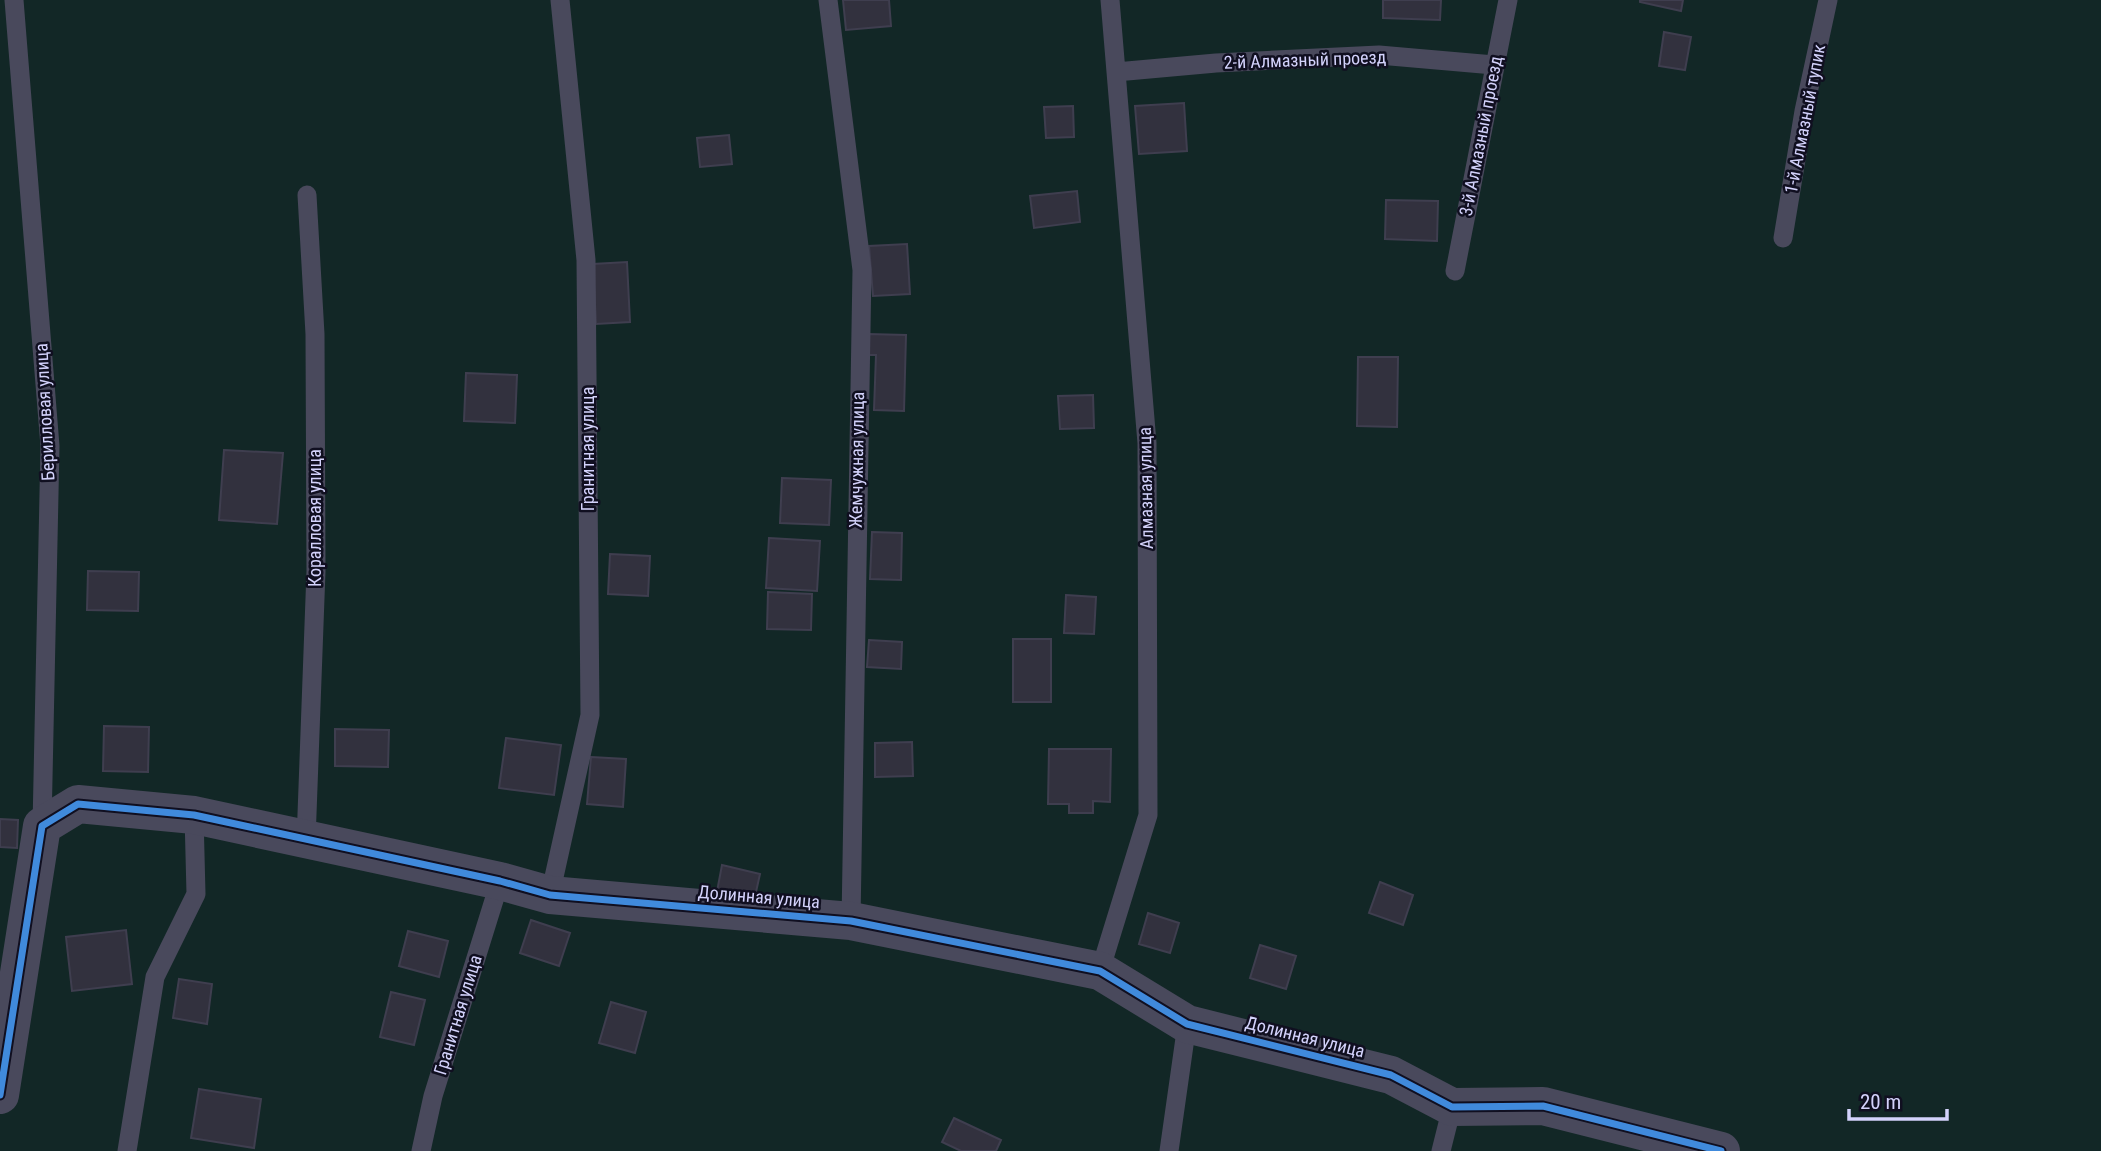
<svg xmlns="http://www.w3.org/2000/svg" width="2101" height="1151" viewBox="0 0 2101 1151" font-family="'Roboto Condensed',sans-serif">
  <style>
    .green { fill: #122726 }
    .building { fill: #32313e; stroke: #3f3e4f; stroke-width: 2 }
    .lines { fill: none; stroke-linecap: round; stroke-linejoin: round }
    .lane { stroke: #49495c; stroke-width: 19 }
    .street { stroke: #49495c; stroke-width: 38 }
    .cycleway-casing { stroke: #100f20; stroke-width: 11 }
    .cycleway { stroke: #408adc; stroke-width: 7 }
    .labels { text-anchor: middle; stroke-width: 5; stroke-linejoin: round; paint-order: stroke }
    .street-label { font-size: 18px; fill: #d3d2fb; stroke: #100f20 }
  </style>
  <rect width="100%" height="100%" fill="#14131c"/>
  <!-- green -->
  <path class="green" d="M 0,0 L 2101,0 L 2101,1151 L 0,1151 Z"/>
  <!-- building -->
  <path class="building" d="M 843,0 L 889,0 L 891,26 L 846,30 Z
    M 1383,0 L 1441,0 L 1440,20 L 1383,18 Z
    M 1640,0 L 1683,0 L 1681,11 L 1640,2 Z
    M 1664,32 L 1691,37 L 1685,70 L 1659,66 Z
    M 1184,103 L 1187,151 L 1139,154 L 1135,106 Z
    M 1073,106 L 1074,137 L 1046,138 L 1044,107 Z
    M 729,135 L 732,164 L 700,167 L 697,138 Z
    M 1077,191 L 1080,222 L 1034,228 L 1030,196 Z
    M 1386,200 L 1438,201 L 1437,241 L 1385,239 Z
    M 907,244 L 910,294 L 873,296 L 869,246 Z
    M 627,262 L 630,322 L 596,324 L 593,264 Z
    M 868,334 L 906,335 L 904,411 L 874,410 L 876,355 L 866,355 Z
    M 1358,357 L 1398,357 L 1397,427 L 1357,426 Z
    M 466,373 L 517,375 L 515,423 L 464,421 Z
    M 1093,395 L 1094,428 L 1060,429 L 1058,396 Z
    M 224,450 L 283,453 L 277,524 L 219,520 Z
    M 782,478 L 831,480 L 829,525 L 780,523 Z
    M 872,532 L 902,533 L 901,580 L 870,579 Z
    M 769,538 L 820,541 L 817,591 L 766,588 Z
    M 610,554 L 650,556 L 648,596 L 608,594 Z
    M 88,571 L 139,572 L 138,611 L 87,610 Z
    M 768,592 L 812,594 L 811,630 L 767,629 Z
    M 1066,595 L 1096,597 L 1094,634 L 1064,633 Z
    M 1013,639 L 1051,639 L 1051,702 L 1013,702 Z
    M 869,640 L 902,642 L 901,669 L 867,667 Z
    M 104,726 L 149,727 L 148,772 L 103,771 Z
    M 335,729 L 389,730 L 388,767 L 335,766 Z
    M 506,738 L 561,745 L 554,795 L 499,788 Z
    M 912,742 L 913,776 L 875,777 L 875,743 Z
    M 1049,749 L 1111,749 L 1110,802 L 1093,801 L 1093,813 L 1069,813 L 1069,804 L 1048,804 Z
    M 591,757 L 626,759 L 623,807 L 587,804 Z
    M 0,819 L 18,820 L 17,848 L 0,847 Z
    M 722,865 L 760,874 L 752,910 L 715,902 Z
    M 1380,882 L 1413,895 L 1403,925 L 1369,913 Z
    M 1148,913 L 1179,923 L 1170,953 L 1139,944 Z
    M 531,920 L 570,933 L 559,966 L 520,953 Z
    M 126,930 L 132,984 L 72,991 L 66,937 Z
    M 408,931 L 448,941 L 439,977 L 399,966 Z
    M 1260,945 L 1296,956 L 1286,989 L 1250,978 Z
    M 179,979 L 212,984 L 207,1024 L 173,1018 Z
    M 391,992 L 425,1000 L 414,1045 L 380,1037 Z
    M 611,1002 L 646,1012 L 635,1053 L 599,1043 Z
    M 199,1089 L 261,1099 L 254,1148 L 191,1138 Z
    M 954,1118 L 1001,1140 L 996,1151 L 961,1151 L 942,1142 Z"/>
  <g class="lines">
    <!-- lane -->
    <path class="lane" d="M 14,0 L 50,446 L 42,826
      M 828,0 L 862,270 L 851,921
      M 1116,72 L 1216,63 L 1379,55 L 1494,65
      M 1783,238 L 1804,111 L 1828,0
      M 1455,271 L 1508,0
      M 306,841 L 316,571 L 315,334 L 307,195
      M 550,895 L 590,715 L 586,260 L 560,0
      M 1100,971 L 1148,815 L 1147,443 L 1110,0
      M 127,1151 L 155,977 L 196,894 L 194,815
      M 421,1151 L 433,1096 L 500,881
      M 1169,1151 L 1187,1024
      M 1441,1151 L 1452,1107"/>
    <!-- street -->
    <path class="street" d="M 0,1095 L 42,826 L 78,804 L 194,815 L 500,881 L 550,895 L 851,921 L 1100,971 L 1187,1024 L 1391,1075 L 1452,1107 L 1543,1106 L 1721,1151"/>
    <!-- cycleway casing -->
    <g class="cycleway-casing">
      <path id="cycleway" d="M 0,1095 L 42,826 L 78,804 L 194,815 L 500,881 L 550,895 L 851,921 L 1100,971 L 1187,1024 L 1391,1075 L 1452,1107 L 1543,1106 L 1721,1151"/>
    </g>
    <!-- cycleway -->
    <use href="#cycleway" class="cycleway"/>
  </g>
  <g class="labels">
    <!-- street labels -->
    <g class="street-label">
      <text transform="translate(1305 60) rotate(-2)" y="6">2-й Алмазный проезд</text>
      <text transform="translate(1805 119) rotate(-79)" y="6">1-й Алмазный тупик</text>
      <text transform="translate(1481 136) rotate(-79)" y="6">3-й Алмазный проезд</text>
      <text transform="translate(45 412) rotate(-93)" y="6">Берилловая улица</text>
      <text transform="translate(588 449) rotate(-90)" y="6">Гранитная улица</text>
      <text transform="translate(857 460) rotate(-89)" y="6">Жемчужная улица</text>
      <text transform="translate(1146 488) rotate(-91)" y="6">Алмазная улица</text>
      <text transform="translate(315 518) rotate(-90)" y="6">Коралловая улица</text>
      <text transform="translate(759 897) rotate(5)" y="6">Долинная улица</text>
      <text transform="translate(458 1015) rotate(-73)" y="6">Гранитная улица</text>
      <text transform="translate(1305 1037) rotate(14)" y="6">Долинная улица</text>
    </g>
  </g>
  <!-- scale -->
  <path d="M1849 1109v10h98v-10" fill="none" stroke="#d3d2fb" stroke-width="3.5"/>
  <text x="1860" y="1109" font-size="21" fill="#d3d2fb" stroke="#100f20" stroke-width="5" paint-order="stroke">20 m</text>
</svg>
